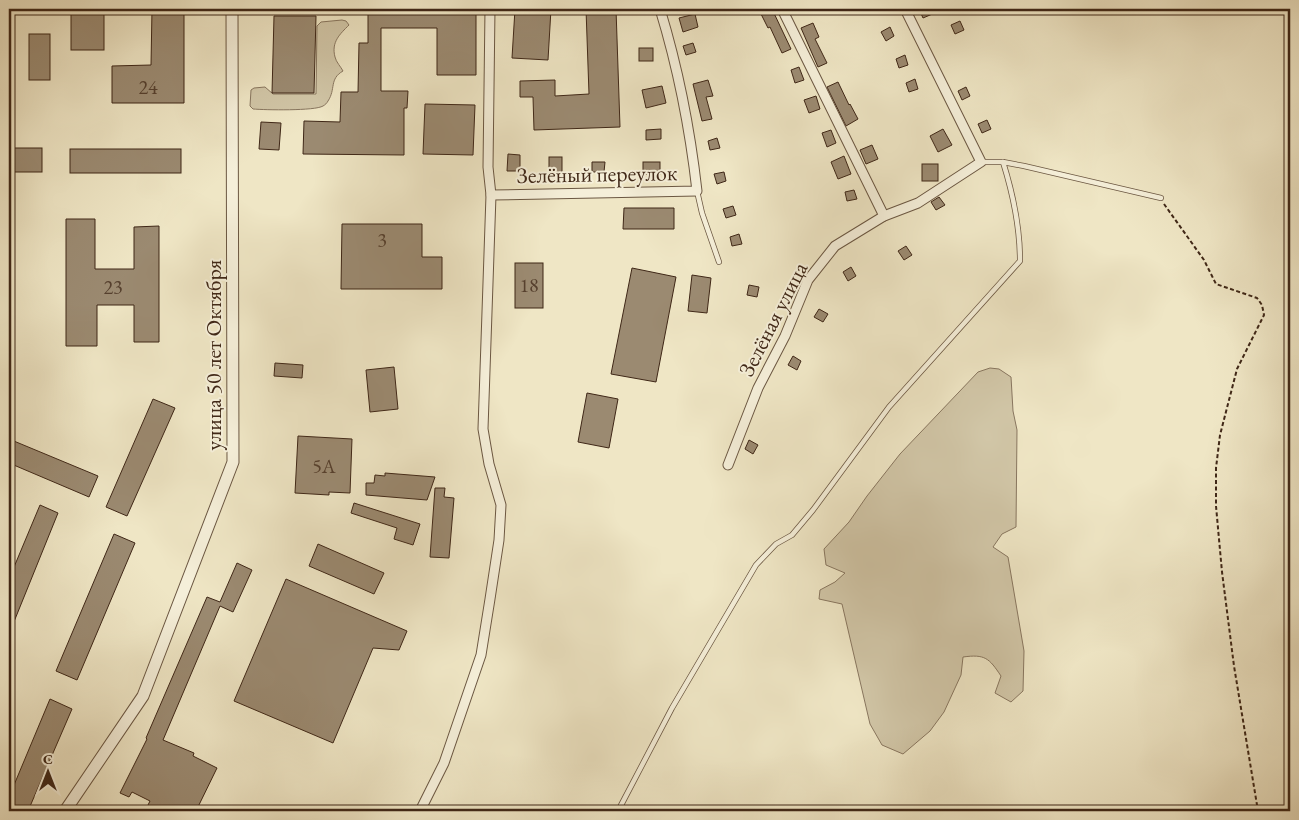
<svg xmlns="http://www.w3.org/2000/svg" width="1299" height="820" font-family="'EB Garamond',serif">
	<style>
		.green { fill: #d1c6a7; stroke: #88765f }
		.building { fill: #9b8a71; stroke: #3f2717 }
		.lines { fill: none; stroke-linecap: round; stroke-linejoin: round }
		.service-casing { stroke: #6b5742; stroke-width: 6 }
		.minor-casing { stroke: #6b5742; stroke-width: 11 }
		.tertiary-casing { stroke: #6b5742; stroke-width: 13 }
		.path { stroke: #3f2717; stroke-width: 2; stroke-dasharray: 4 2.5; stroke-linecap: butt }
		.service { stroke: #f5efd9; stroke-width: 4.5 }
		.minor { stroke: #f5efd9; stroke-width: 9 }
		.tertiary { stroke: #f5efd9; stroke-width: 11 }
		.labels { text-anchor: middle; dominant-baseline: central; stroke-width: 4; stroke-linejoin: round; paint-order: stroke }
		.number-label { font-size: 20px; fill: #56402e }
		.street-label { font-size: 22px; fill: #3f2717; stroke: #f5efd9 }
	</style>
	<rect width="100%" height="100%" fill="#efe6c5"/>
	<filter id="stains"><feTurbulence type="fractalNoise" baseFrequency=".004" numOctaves="4"/><feColorMatrix values="0 0 0 0 .2 0 0 0 0 .09 0 0 0 0 .02 0 0 0 .5 -.17"/></filter>
	<radialGradient id="worn" r=".72"><stop offset=".6" stop-color="#630" stop-opacity="0"/><stop offset="1" stop-color="#630" stop-opacity=".3"/></radialGradient>
	<g class="green">
		<path d="M342 20 346 21 349 25C340 34 331 42 335 57 336 62 341 67 343 71 329 79 336 89 328 101 327 103 325 105 323 106 315 111 265 110 253 109L250 106 251 90 254 88 265 87 273 94H316L317 26 321 22Z"/>
		<path d="M990 368 999 369 1011 377 1013 411 1017 430 1016 527 1002 534 993 547 1008 557 1024 651 1023 691 1011 702 995 693 1001 676C989 658 985 654 963 657L961 675 944 712 930 731 903 754 882 745 870 724 842 604 819 599 820 590 835 582 845 573 826 565 824 549 849 522 867 496 900 454 978 372Z"/>
	</g>
	<g class="building">
		<rect x="71" y="9" width="33" height="41"/>
		<polygon points="152,9 184,9 184,103 112,103 112,66 151,65"/>
		<polygon points="368,9 476,9 476,75 437,75 437,28 381,28 381,91 408,91 407,108 404,108 404,155 303,154 304,121 340,122 341,92 358,92 359,43 368,43"/>
		<polygon points="515,9 551,9 548,60 512,58"/>
		<polygon points="586,9 616,9 620,127 534,130 533,97 520,97 520,81 555,80 555,96 589,94"/>
		<polygon points="772,9 791,49 782,53 770,27 768,28 761,14"/>
		<polygon points="919,9 944,9 923,18"/>
		<polygon points="695,14 698,27 683,32 679,18"/>
		<polygon points="274,16 316,16 314,93 272,93"/>
		<polygon points="960,21 964,30 955,34 951,25"/>
		<polygon points="813,23 819,37 815,39 827,63 818,67 801,28"/>
		<polygon points="890,27 894,36 886,41 881,32"/>
		<rect x="29" y="34" width="21" height="46"/>
		<polygon points="693,43 696,52 686,55 683,46"/>
		<rect x="639" y="48" width="14" height="13"/>
		<polygon points="905,55 908,65 899,68 896,59"/>
		<polygon points="799,67 804,80 795,83 791,70"/>
		<polygon points="915,79 918,89 909,92 906,83"/>
		<polygon points="708,80 713,96 706,97 712,119 702,121 693,84"/>
		<polygon points="838,82 849,105 850,104 858,119 846,126 827,87"/>
		<polygon points="662,86 666,103 646,108 642,90"/>
		<polygon points="966,87 970,96 962,100 958,91"/>
		<polygon points="816,96 820,109 809,113 804,100"/>
		<polygon points="425,104 475,105 473,155 423,154"/>
		<polygon points="987,120 991,129 982,133 978,124"/>
		<polygon points="261,122 281,123 279,150 259,149"/>
		<polygon points="661,129 661,139 646,140 646,130"/>
		<polygon points="943,129 952,145 938,152 930,136"/>
		<polygon points="831,130 836,143 827,147 822,133"/>
		<polygon points="717,138 720,148 710,150 708,141"/>
		<polygon points="872,145 878,159 866,164 860,150"/>
		<rect x="9" y="148" width="33" height="24"/>
		<rect x="70" y="149" width="111" height="24"/>
		<polygon points="508,154 520,155 520,171 507,171"/>
		<polygon points="844,156 851,174 838,179 831,162"/>
		<rect x="549" y="157" width="13" height="17"/>
		<polygon points="592,162 605,162 604,172 592,172"/>
		<rect x="643" y="162" width="17" height="12"/>
		<rect x="922" y="164" width="16" height="17"/>
		<polygon points="724,172 726,181 717,184 714,174"/>
		<polygon points="854,190 857,199 847,201 845,192"/>
		<polygon points="939,197 945,205 936,210 931,202"/>
		<polygon points="733,206 736,215 726,218 723,209"/>
		<polygon points="624,208 674,208 674,229 623,229"/>
		<polygon points="66,219 95,219 95,269 134,269 134,227 159,226 159,342 134,342 134,305 97,305 97,346 66,346"/>
		<polygon points="342,224 422,224 422,257 442,257 442,289 341,289"/>
		<polygon points="739,234 742,244 732,246 730,237"/>
		<polygon points="906,246 912,255 904,260 898,251"/>
		<rect x="515" y="263" width="28" height="45"/>
		<polygon points="851,267 856,276 848,281 843,272"/>
		<polygon points="632,268 676,277 656,382 611,374"/>
		<polygon points="692,275 711,278 707,313 688,311"/>
		<polygon points="749,285 759,287 757,297 747,295"/>
		<polygon points="819,309 828,314 823,322 814,317"/>
		<polygon points="793,356 801,361 797,370 788,365"/>
		<polygon points="275,363 303,365 302,378 274,376"/>
		<polygon points="394,367 398,409 370,412 366,370"/>
		<polygon points="587,393 618,399 609,448 578,442"/>
		<polygon points="153,399 175,408 127,516 106,507"/>
		<polygon points="298,436 352,439 350,493 329,492 329,495 295,493"/>
		<polygon points="9,439 98,476 89,497 9,463"/>
		<polygon points="749,440 758,445 753,454 745,449"/>
		<polygon points="385,473 435,477 427,500 366,495 366,483 374,483 375,475 385,476"/>
		<polygon points="435,488 445,488 444,497 454,498 449,558 430,557"/>
		<polygon points="354,503 420,524 413,545 394,539 397,528 351,513"/>
		<polygon points="40,505 58,513 9,634 9,579"/>
		<polygon points="114,534 135,543 77,680 56,671"/>
		<polygon points="318,544 384,573 374,594 309,566"/>
		<polygon points="237,563 252,570 233,612 220,606 163,740 194,753 193,756 217,768 196,811 151,811 146,809 150,801 132,792 129,797 120,793 147,739 146,738 207,597 220,602"/>
		<polygon points="286,579 407,631 399,650 373,648 333,743 234,701"/>
		<polygon points="50,699 72,709 28,811 9,811 9,797"/>
	</g>
	<g class="lines">
		<defs>
			<g id="service">
				<polyline points="981,162 1003,162 1024,166 1161,198"/>
				<polyline points="697,191 702,213 719,262"/>
				<path d="M618 811 672 708 756 565 776 544 792 535 813 510 889 407 1020 261C1020 228 1013 194 1003 162"/>
			</g>
			<g id="minor">
				<polyline points="782,9 884,216"/>
				<path d="M491 195 697 191C690 129 678 68 660 9"/>
				<polyline points="728,465 758,388 785,336 808,280 835,246 884,216 918,203 981,162 905,9"/>
				<polyline points="420,811 444,763 481,655 490,599 499,540 501,505 489,464 483,429 491,195 488,167 490,9"/>
			</g>
			<polyline id="tertiary" points="65,811 143,696 233,462 232,9"/>
		</defs>
		<use href="#service" class="service-casing"/>
		<use href="#minor" class="minor-casing"/>
		<use href="#tertiary" class="tertiary-casing"/>
		<polyline class="path" points="1164,204 1204,260 1216,284 1257,298 1262,305 1264,315 1237,369 1220,435 1216,468 1216,506 1222,572 1234,666 1258,811"/>
		<use href="#service" class="service"/>
		<use href="#minor" class="minor"/>
		<use href="#tertiary" class="tertiary"/>
	</g>
	<g class="labels">
		<g class="number-label">
			<text x="148" y="87">24</text>
			<text x="382" y="240">3</text>
			<text x="529" y="285">18</text>
			<text x="113" y="287">23</text>
			<text x="324" y="466">5А</text>
		</g>
		<g class="street-label">
			<text transform="translate(597 174) rotate(-1)">Зелёный переулок</text>
			<text transform="translate(773 319) rotate(-63)">Зелёная улица</text>
			<text transform="translate(213 355) rotate(-90)">улица 50 лет Октября</text>
		</g>
	</g>
	<rect width="1299" height="820" fill="none" stroke="#efe6c5" stroke-width="30"/>
	<rect x="10" y="10" width="1279" height="800" fill="none" stroke="#3f2717" stroke-width="2.5"/>
	<rect x="15" y="15" width="1269" height="790" fill="none" stroke="#3f2717"/>
	<g transform="translate(48 772)" stroke="#f5efd9" stroke-width="4" paint-order="stroke">
	<path d="M0-4L9 19L0 12L-9 19Z" fill="#3f2717"/>
	<text y="-8" font-size="14" font-weight="bold" text-anchor="middle" fill="#3f2717">С</text>
	</g>
	<rect width="100%" height="100%" filter="url(#stains)"/>
	<rect width="100%" height="100%" fill="url(#worn)"/>
</svg>
